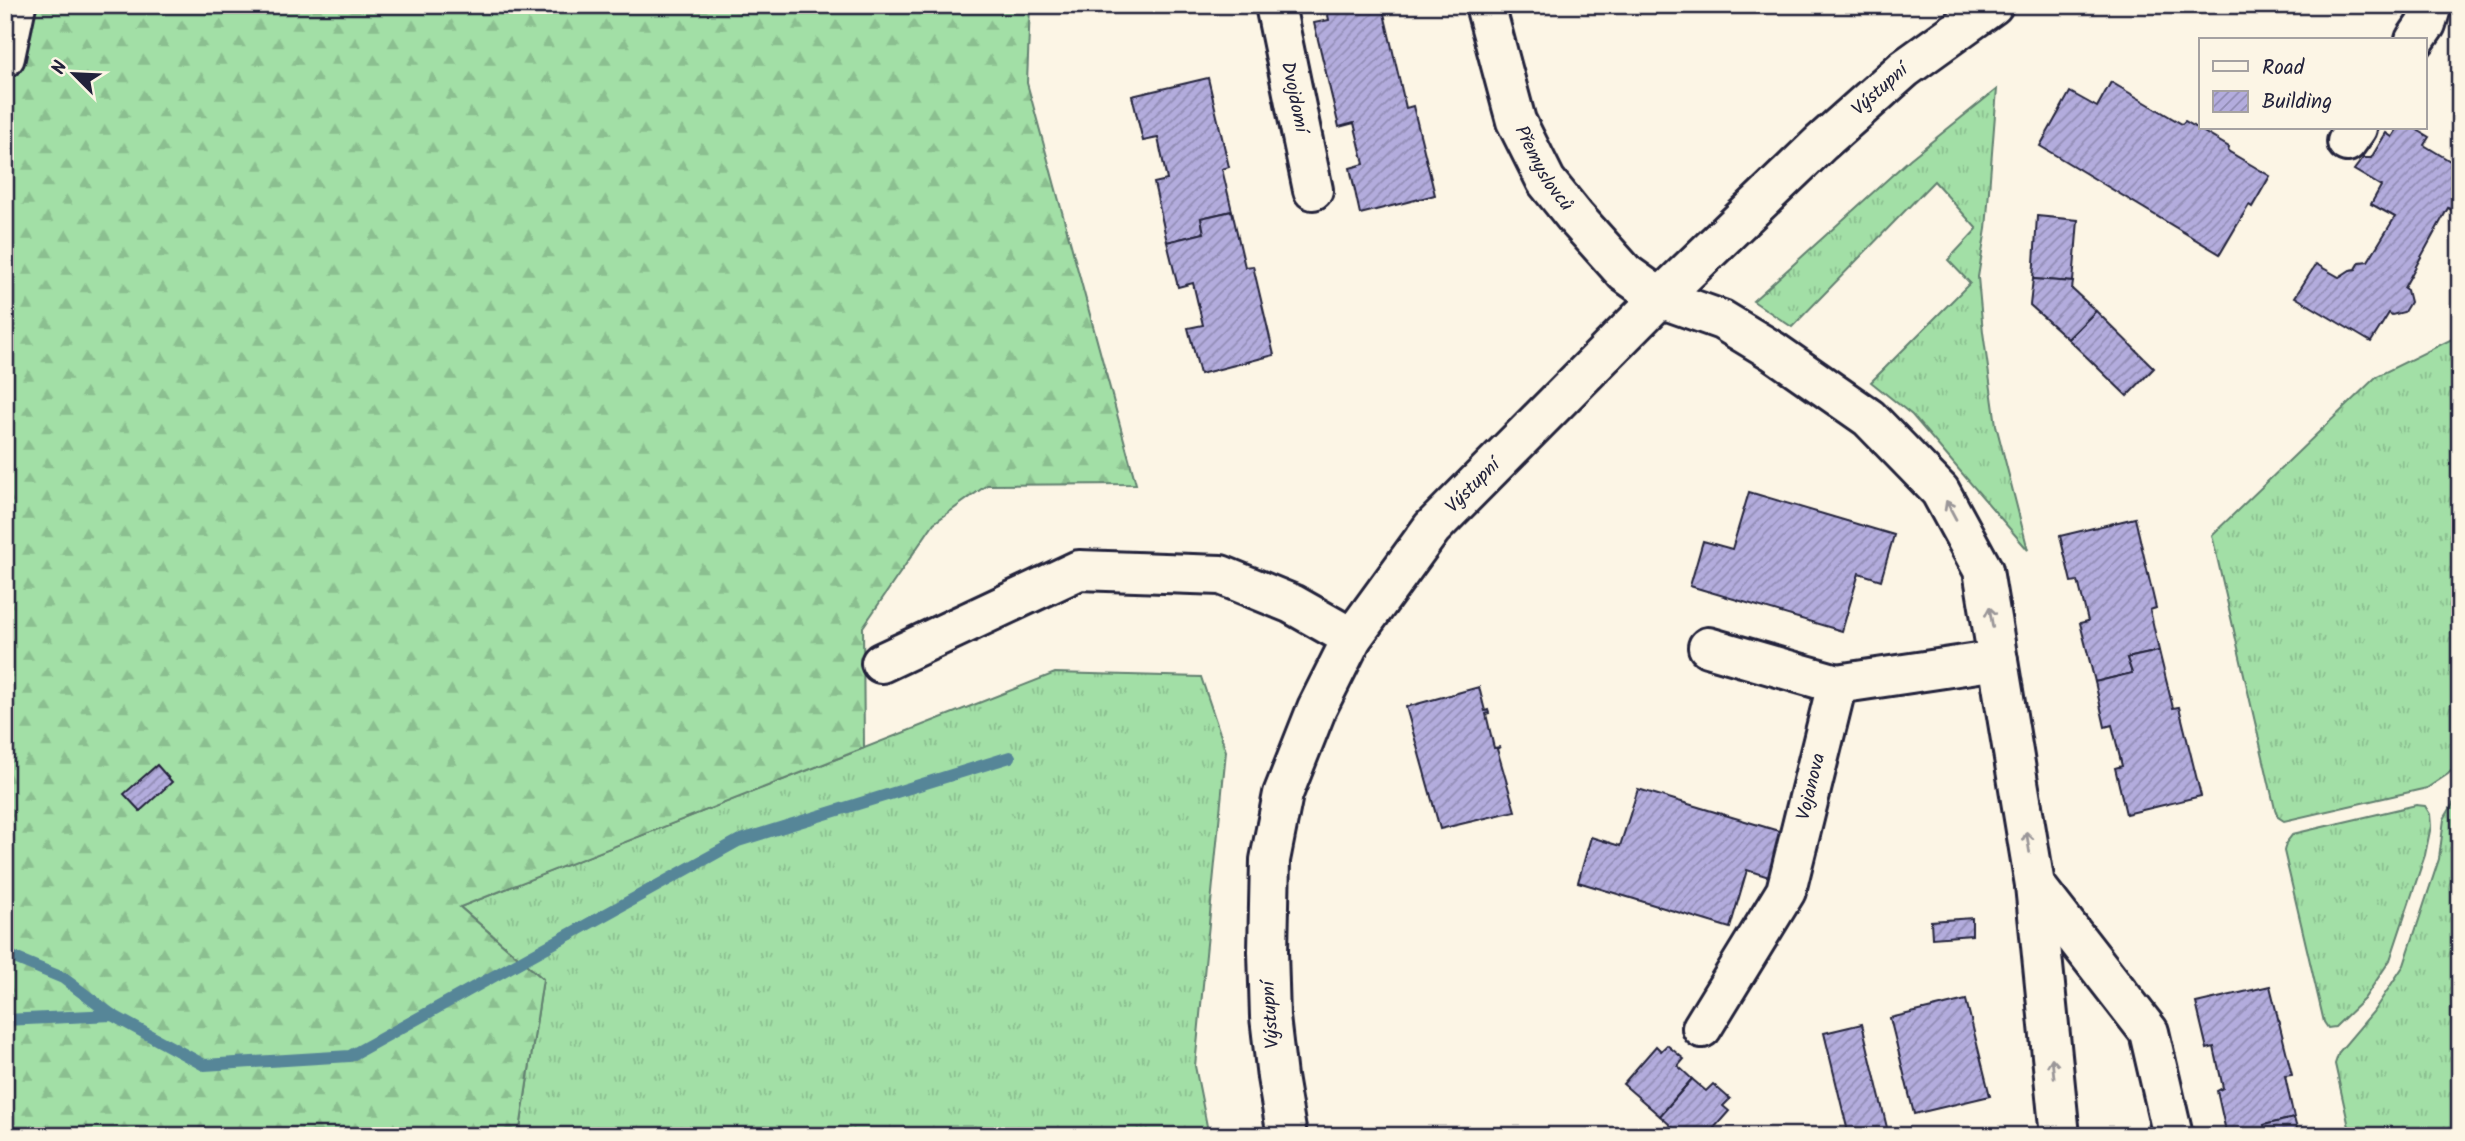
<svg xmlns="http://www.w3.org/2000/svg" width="2465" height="1141" font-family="Kalam,sans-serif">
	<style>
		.grass { fill: url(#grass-tufts); stroke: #628070; stroke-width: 2 }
		.forest { fill: url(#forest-firs); stroke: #628070; stroke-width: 2 }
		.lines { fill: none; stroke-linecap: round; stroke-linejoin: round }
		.stream { stroke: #578698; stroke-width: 12 }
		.building { fill: url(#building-hatch); stroke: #22223b; stroke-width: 2 }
		.minor-casing { stroke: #22223b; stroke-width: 44 }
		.minor { stroke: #fcf5e5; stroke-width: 38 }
		.oneway { stroke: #9a9698 }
		.labels { text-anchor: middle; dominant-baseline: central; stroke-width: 6; stroke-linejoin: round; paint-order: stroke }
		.street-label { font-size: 19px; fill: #22223b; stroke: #fcf5e5 }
	</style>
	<defs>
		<pattern id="grass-tufts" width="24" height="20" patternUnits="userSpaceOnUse" patternTransform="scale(1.75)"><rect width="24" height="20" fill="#a2dfa6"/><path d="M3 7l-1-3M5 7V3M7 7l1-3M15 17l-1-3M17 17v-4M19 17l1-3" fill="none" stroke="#8bbf90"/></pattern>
		<pattern id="forest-firs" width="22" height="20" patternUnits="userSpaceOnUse" patternTransform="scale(1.75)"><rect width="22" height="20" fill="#a2dfa6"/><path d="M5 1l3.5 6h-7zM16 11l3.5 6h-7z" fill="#8bbf90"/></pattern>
		<pattern id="building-hatch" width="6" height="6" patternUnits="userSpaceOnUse" patternTransform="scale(1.75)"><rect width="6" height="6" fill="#b3acdd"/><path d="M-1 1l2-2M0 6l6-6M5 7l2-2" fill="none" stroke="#918cb4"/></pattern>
	</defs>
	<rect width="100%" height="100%" fill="#fcf5e5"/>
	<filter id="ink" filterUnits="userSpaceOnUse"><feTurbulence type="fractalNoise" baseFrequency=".0143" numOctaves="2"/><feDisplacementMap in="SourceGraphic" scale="14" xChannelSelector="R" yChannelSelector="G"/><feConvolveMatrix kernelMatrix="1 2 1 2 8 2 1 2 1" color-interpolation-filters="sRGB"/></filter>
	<g filter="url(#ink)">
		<g class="grass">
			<polygon points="1997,89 1986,229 1978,277 1983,332 1996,425 2028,550 1912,415 1871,382 1970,283 1948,260 1977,229 1934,181 1792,327 1753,301 1910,159"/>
			<polygon points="2460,335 2460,762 2448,774 2427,788 2284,821 2278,817 2275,809 2212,535 2377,376"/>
			<polygon points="1055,673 1201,677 1226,751 1195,1066 1209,1136 519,1136 543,979 460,907"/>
			<polygon points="2460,792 2460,1136 2351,1136 2335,1064 2339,1052 2373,1012 2404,965 2439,859 2444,819"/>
			<polygon points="2416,805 2425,806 2430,814 2431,826 2425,855 2390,960 2364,999 2335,1027 2328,1028 2324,1022 2284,851 2286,843 2293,834"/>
		</g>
		<polygon class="forest" points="5,5 1030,5 1027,83 1136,484 987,485 934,523 863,627 864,748 460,907 543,979 519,1136 5,1136"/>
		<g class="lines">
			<g class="stream">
				<polyline points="5,954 63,978 112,1015"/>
				<polyline points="5,1020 112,1015 204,1065 350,1056 738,841 1010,757"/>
			</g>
		</g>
		<g class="building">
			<polygon points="1326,5 1390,5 1390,8 1383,9 1406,108 1413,106 1435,195 1360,214 1350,168 1364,164 1354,123 1339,127 1314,23 1329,20"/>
			<polygon points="1208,78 1229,167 1222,169 1232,211 1201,218 1204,233 1167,242 1154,183 1167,180 1158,138 1143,141 1132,96"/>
			<polygon points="2111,82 2182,124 2185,121 2229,147 2228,151 2270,176 2252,207 2249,205 2220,254 2040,146 2070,92 2097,107"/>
			<polygon points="2398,128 2414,128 2429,137 2424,145 2460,167 2460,215 2448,208 2404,288 2407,290 2410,302 2404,312 2392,315 2389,313 2371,342 2295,297 2316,264 2339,277 2350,270 2356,269 2360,262 2368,261 2395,217 2371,204 2381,186 2354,170 2363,158 2371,158 2386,133 2392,137"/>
			<polygon points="1232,211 1245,267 1253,266 1274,355 1200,374 1188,328 1203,325 1193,283 1178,287 1167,242 1204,233 1201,218"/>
			<polygon points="2037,216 2078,220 2073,282 2033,279"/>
			<polygon points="2033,279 2073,282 2072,289 2096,311 2068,339 2030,305"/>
			<polygon points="2096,311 2154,368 2127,396 2068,339"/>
			<polygon points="1749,492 1894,535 1881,580 1859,573 1842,631 1690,586 1703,541 1732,549"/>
			<polygon points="2135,518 2156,608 2150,610 2159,651 2127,658 2132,673 2095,682 2080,623 2088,621 2078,581 2071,582 2060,536"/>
			<polygon points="2159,651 2173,708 2179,707 2201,796 2126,814 2115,768 2122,766 2112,725 2105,727 2095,682 2132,673 2127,658"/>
			<polygon points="1479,687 1485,711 1488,710 1489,713 1486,714 1494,748 1500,747 1497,749 1515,811 1440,829 1406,707"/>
			<polygon points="157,765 172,782 140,811 124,794"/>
			<polygon points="1638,789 1782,832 1769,877 1747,870 1730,928 1578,882 1591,837 1620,846"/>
			<polygon points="1972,918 1972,935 1932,938 1931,921"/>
			<polygon points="2270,986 2292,1075 2285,1076 2294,1118 2264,1125 2266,1136 2227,1136 2217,1091 2223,1088 2214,1047 2207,1049 2196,1003"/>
			<polygon points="1966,1000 1990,1096 1914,1114 1890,1018"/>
			<polygon points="1862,1024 1889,1136 1849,1136 1824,1033"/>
			<polygon points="1667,1045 1684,1059 1678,1066 1692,1079 1660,1116 1623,1084 1656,1046 1661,1051"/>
			<polygon points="1692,1079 1706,1091 1713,1084 1730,1099 1723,1106 1729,1111 1707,1136 1682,1136 1660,1116"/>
			<polygon points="2294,1118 2299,1136 2266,1136 2264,1125"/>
		</g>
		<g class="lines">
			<defs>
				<g id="minor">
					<path id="s1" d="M1275 5 1313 190"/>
					<path id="s2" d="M1485 5 1516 121 1546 181 1575 217 1625 273 1660 298 1722 320 1773 351 1869 418 1940 491 1983 570 2035 885 2060 1136"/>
					<polyline points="2415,40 2426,24 2432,5"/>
					<polyline points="5,57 16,5"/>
					<polyline points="2347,142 2357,128"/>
					<polyline points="1708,647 1837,684"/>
					<polyline points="881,663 1079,570 1221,575 1292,604 1352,638"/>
					<polyline points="2035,885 2149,1032 2173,1136"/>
					<path id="s3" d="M1702 1028 1786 891 1837 684 1998 660"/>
					<path id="s4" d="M1287 1136 1277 1077 1270 1017 1268 951 1270 860 1283 794 1317 708 1352 638 1432 528 1660 298 1821 143 1904 69 1993 5"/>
				</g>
			</defs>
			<use href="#minor" class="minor-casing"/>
			<use href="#minor" class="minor"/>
		</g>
		<defs><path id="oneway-shaft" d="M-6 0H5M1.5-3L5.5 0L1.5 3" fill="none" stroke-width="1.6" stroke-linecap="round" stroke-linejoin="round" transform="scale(1.75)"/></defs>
		<g class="oneway">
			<use href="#oneway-shaft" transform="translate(1951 510) rotate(-118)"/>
			<use href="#oneway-shaft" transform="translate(1991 617) rotate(-100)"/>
			<use href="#oneway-shaft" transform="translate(2028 842) rotate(-99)"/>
			<use href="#oneway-shaft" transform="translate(2053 1068) rotate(-96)"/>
		</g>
	</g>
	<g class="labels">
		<g class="street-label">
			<text stroke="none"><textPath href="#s4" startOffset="1278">Výstupní</textPath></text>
			<text stroke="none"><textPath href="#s1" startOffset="94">Dvojdomí</textPath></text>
			<text stroke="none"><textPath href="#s2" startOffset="175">Přemyslovců</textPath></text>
			<text stroke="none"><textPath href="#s4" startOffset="710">Výstupní</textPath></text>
			<text stroke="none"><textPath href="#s3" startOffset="268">Vojanova</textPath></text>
			<text transform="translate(1271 1015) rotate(-94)">Výstupní</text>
		</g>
	</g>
	<rect width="2465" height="1141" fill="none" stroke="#fcf5e5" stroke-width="28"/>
	<rect x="14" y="14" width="2437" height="1113" fill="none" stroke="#22223b" stroke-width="2.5" filter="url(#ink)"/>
	<rect x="2199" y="38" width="228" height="91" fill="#fcf5e5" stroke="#a5a1a1" stroke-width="2"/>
	<rect x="2213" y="61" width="35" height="10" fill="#fcf5e5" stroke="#a5a1a1" stroke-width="2"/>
	<text x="2262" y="74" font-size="21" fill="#22223b">Road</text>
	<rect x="2213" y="91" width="35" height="21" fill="url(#building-hatch)" stroke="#a5a1a1" stroke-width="2"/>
	<text x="2262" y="108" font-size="21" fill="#22223b">Building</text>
	<g transform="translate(74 74) rotate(294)" stroke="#fcf5e5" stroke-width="5" paint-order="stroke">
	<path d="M0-5L12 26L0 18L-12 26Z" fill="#22223b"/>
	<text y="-10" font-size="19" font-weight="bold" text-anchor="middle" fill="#22223b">N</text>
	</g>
</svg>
